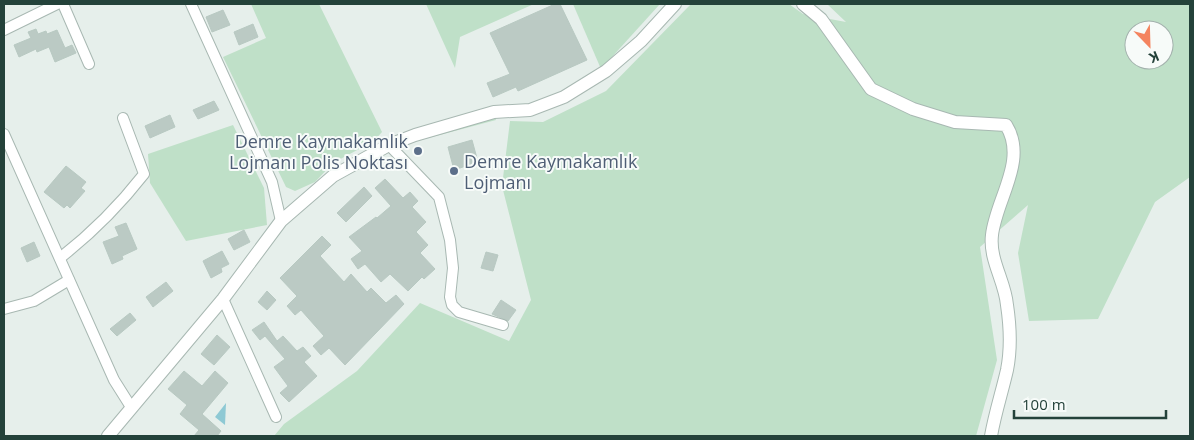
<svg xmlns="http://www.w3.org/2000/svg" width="1194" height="440" font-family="'Open Sans',sans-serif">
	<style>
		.green { fill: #bfe0c8; fill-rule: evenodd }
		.water { fill: #8ec9d4 }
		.building { fill: #bbcac4; stroke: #b8c9c2 }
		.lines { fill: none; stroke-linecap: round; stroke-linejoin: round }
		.minor-casing { stroke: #a8b8b2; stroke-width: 12 }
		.tertiary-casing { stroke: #a8b8b2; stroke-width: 14 }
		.minor { stroke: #fff; stroke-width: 10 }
		.tertiary { stroke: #fff; stroke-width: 12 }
		.service-dot { fill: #5c6f8a; stroke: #f7fbf9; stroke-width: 2 }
		.labels { text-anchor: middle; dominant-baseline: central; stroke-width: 4; stroke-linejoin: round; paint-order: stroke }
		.service-label { font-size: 18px; fill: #4e5e75; stroke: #f7fbf9; text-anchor: end }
	</style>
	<rect width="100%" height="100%" fill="#e6efeb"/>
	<g class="green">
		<polygon points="251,4 319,4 382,132 374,141 333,163 315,182 295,191 286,187 223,57 266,38"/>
		<polygon points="426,4 534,4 460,37 455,68"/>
		<polygon points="573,4 660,4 601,69"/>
		<path d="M691 4H789L803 14 846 22 827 4H1190V177L1155 202 1098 319 1029 321 1018 253 1028 205 980 247 997 360 976 436H274L284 424 357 371 420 303 509 341 531 300 502 186 510 121 543 122 606 91ZM1134 30H1164V60H1134Z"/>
		<polygon points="494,112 496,120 417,141 415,135"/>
		<polygon points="233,125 264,188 267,225 186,241 150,183 148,154"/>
	</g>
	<polygon class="water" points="226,403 225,425 215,417"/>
	<g class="building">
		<polygon points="555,4 560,4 587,60 518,91 516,87 493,97 487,83 510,74 490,33"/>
		<polygon points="223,10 230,25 212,32 206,17"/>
		<polygon points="253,24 258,37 239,45 234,32"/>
		<polygon points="36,29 38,34 46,31 47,34 57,30 65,48 72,45 76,53 55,62 49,47 37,52 36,49 19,57 14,45 31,38 28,32"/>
		<polygon points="214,101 219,110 198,119 193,110"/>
		<polygon points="170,115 175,127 150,138 145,126"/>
		<polygon points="472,140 478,162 454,170 448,147"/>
		<polygon points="66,166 86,182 81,188 85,191 70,208 67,205 64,208 44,192"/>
		<polygon points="385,179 403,198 410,192 418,201 412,207 426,222 416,232 428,245 420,253 435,269 424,279 422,277 408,291 390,274 381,282 365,264 358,269 351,259 362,251 349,237 376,217 377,218 391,206 375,188"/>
		<polygon points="364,187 372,196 346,222 337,213"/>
		<polygon points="126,223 137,249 122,256 123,259 112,264 103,242 119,236 115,227"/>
		<polygon points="244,230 250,242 234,250 228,239"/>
		<polygon points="322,236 331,245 320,256 344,282 351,274 367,292 371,288 386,303 396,295 404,304 345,365 329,348 321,355 313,346 324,336 301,310 295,315 287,306 297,296 280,278"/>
		<polygon points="34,242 40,256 27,262 21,248"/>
		<polygon points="222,251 229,264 221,268 222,272 211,278 203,261"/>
		<polygon points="486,252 498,255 493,271 481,268"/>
		<polygon points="166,282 173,291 153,307 146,297"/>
		<polygon points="267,291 276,300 267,310 258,302"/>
		<polygon points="501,300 516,310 508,321 492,314"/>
		<polygon points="130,313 136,320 117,336 110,329"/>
		<polygon points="264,322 277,341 283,336 297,351 303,347 311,356 304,362 317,376 289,402 280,393 288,386 274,367 285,359 265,336 260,340 252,330"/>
		<polygon points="217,335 230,347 214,365 201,354"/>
		<polygon points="184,371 202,386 215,371 228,383 202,414 221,431 217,436 194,436 199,430 180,414 187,405 168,389"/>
	</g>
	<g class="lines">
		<defs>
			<g id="minor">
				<polyline points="63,4 89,64"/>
				<polyline points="191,4 272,182 281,221"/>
				<polyline points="4,30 57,4"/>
				<polyline points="4,134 114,380 131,407"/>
				<polyline points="389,145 439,197 450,240 453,268 450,297 452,305 459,312 503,325"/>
				<path d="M60 258C92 233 119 206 144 174L123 118"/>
				<polyline points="223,299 276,417"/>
				<polyline points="4,309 34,301 69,280"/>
			</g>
			<g id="tertiary">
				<path d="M803 4 821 19 871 89 913 109 955 122 1006 125C1028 160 996 199 992 235 989 260 1005 281 1007 305 1010 325 1011 350 1007 370 1002 392 995 413 991 436"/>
				<polyline points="108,436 223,299 281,221 333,176 389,145 415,135 494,112 530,110 564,97 606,71 641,41 675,4"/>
			</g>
		</defs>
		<use href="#minor" class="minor-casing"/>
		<use href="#tertiary" class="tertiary-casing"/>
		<use href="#minor" class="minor"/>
		<use href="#tertiary" class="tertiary"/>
	</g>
	<g class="service-dot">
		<circle cx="418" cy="151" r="5"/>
		<circle cx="454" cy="171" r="5"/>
	</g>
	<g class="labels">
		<g class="service-label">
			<text x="408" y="141">Demre Kaymakamlık<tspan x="408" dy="21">Lojmanı Polis Noktası</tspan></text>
			<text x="464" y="161" text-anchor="start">Demre Kaymakamlık<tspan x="464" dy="21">Lojmanı</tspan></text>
		</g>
	</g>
	<rect width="1194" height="440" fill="none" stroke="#24423a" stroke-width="10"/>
	<g transform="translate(1149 45) rotate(157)"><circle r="24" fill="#f7fbf9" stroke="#a3b1ad"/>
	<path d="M0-4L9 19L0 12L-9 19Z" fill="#f4845f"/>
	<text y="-8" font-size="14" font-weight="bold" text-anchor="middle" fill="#24423a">K</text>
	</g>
	<path d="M1014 410v8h152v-8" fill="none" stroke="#24423a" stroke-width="2.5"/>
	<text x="1022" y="410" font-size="15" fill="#24423a" stroke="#f7fbf9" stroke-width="4" paint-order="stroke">100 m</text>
</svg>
